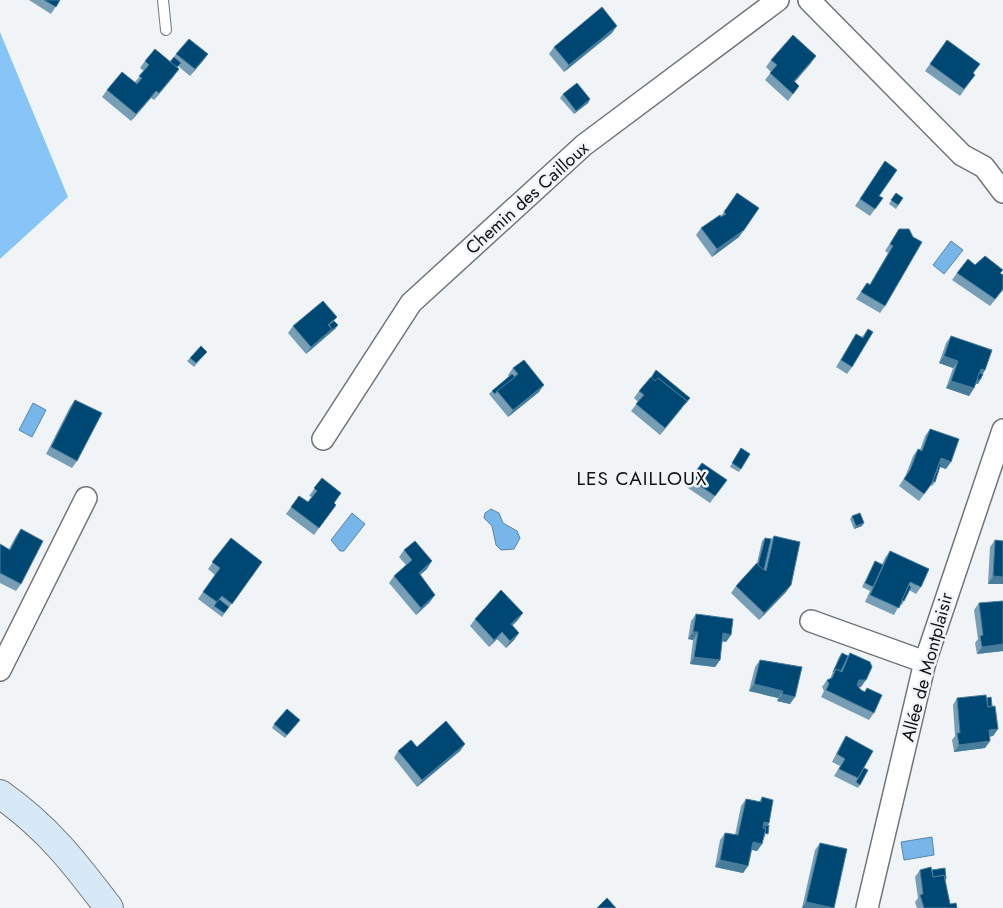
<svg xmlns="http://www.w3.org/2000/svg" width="1003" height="908" font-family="Jost,sans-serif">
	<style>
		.forest { fill: #87c5f9 }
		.water { fill: #78b6e9; stroke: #5985a9 }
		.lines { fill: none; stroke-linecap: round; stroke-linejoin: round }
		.lane-casing { stroke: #717577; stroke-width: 12 }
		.street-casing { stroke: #717577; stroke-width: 24 }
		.secondary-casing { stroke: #717577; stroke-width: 30 }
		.lane { stroke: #fff; stroke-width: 10 }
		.street { stroke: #fff; stroke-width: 21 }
		.secondary { stroke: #d7e8f7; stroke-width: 28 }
		.wall { fill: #789eb6 }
		.shaded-wall { fill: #487c9b }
		.building { fill: #004874; stroke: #487c9b }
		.labels { text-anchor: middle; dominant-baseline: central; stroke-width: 5; stroke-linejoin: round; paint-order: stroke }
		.street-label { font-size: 18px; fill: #111213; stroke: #f0f4f7 }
		.neighbourhood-label { font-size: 19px; letter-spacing: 1px; fill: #111213; stroke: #f0f4f7 }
	</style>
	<rect width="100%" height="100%" fill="#f0f4f7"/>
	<polygon class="forest" points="0,32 68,197 0,259"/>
	<g class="water">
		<polygon points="951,241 963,250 944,274 933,265"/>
		<polygon points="33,403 46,410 32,437 19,430"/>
		<polygon points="491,509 499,513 503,523 517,531 520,538 514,549 501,550 496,545 492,526 484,518 485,513"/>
		<polygon points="352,513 365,524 344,551 340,551 331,540"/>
		<polygon points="932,837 934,855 904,860 901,842"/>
	</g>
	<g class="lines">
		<defs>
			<polyline id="lane" points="163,0 166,30"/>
			<g id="street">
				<polyline points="809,0 962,155 984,167 1003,192"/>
				<polyline points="323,439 411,303 584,145 778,0"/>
				<polyline points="811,621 925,662"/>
				<polyline points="0,670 86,498"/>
				<polyline points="867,908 925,662 1003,430"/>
			</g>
			<path id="secondary" d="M0 794C48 828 74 862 109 908"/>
		</defs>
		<use href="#lane" class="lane-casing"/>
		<use href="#street" class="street-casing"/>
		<use href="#secondary" class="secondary-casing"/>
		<use href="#lane" class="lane"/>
		<use href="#street" class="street"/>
		<use href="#secondary" class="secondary"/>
	</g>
	<g class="wall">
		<polygon points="29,0 60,0 51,14"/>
		<polygon points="612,33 564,72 549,54 554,47"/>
		<polygon points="947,40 973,73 975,75 960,96 925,71"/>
		<polygon points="176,54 208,54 190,76 178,66 174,76 154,100 151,98 131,121 102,97 107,90 135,82 144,71 140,68 145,61 170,62"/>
		<polygon points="771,60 811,63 795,82 799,86 788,101 765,80 771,72 766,67"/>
		<polygon points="563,94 590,99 588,103 574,114 560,98"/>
		<polygon points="885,161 879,196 883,198 870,216 855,206"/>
		<polygon points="737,193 739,237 712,257 696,235 701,228 721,216"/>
		<polygon points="896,193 903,198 896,209 889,204"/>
		<polygon points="899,229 885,306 880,313 856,299 867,283 870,284 888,253 885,251"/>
		<polygon points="975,265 1000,273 1003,275 1003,290 990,306 952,280 957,273"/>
		<polygon points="337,317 334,321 336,328 306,354 288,333 293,326"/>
		<polygon points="868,329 852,367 847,374 836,367 856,334 862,337"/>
		<polygon points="951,336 985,370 978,384 976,383 974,388 969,396 946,388 953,368 939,363 946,343"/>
		<polygon points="207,352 194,367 187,361 190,358"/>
		<polygon points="513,368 539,392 508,417 489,394 492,391 509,377 508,375"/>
		<polygon points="639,391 682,408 660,435 631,411 638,402 634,398"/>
		<polygon points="75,400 77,461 72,468 46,454 70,407"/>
		<polygon points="930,429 946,469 940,467 935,482 932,486 931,485 919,501 899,486 905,477 913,456 918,449 920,450 925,436"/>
		<polygon points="741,448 750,454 739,472 730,467"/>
		<polygon points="702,463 727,480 710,503 685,486"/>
		<polygon points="322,478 334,503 331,512 314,535 286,514 299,496 308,502 312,497 309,496"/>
		<polygon points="852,516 862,526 854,529 850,519"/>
		<polygon points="21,529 21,584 16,591 0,583 0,544 9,549 16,536"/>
		<polygon points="774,536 791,585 786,592 759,620 731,593 736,586 757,563 762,541 765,538 771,539"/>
		<polygon points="231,538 262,562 222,617 198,599 215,575 208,569"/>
		<polygon points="995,540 1003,541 1003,584 988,584 990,547"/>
		<polygon points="404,550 427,569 420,575 430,602 416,615 389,583 394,576 406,565 399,557"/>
		<polygon points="890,551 921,587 916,594 909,590 902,605 900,604 894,615 865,602 870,591 862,587 875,561 882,564 885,558"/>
		<polygon points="1003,601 1003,651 977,654 975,643 978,639 974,610 979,603"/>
		<polygon points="696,614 731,635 726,642 722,641 720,660 715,667 690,664 693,640 688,639 691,621"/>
		<polygon points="475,619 518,620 512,626 519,633 514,640 506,648 497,639 489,647 470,626"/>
		<polygon points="842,653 848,656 850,653 861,687 859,687 861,690 865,692 867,688 874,713 869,720 821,697 824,691 822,687 827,680 830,679 839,657"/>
		<polygon points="760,660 802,667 790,704 777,701 778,698 749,691 755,667"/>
		<polygon points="957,698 987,698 992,706 998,729 993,736 989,737 990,741 985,748 954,752 952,740 955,736 953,705"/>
		<polygon points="274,724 297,724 285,738 272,728"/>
		<polygon points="846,736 864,768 860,785 858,788 834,776 840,766 832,762 841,744"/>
		<polygon points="465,744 460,751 417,787 394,758 398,751 417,747"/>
		<polygon points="762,797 769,823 766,826 765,837 764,837 762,844 757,851 752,850 748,866 743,873 715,867 720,840 725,833 735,835 741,806 746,799 759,802"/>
		<polygon points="820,843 834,908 802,908 815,850"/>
		<polygon points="920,870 932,870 946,879 945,880 950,904 957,908 917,908 915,902 918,898 915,877"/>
	</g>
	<g class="shaded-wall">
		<polygon points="617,26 612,33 564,72 569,65"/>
		<polygon points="208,54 203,61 190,76 195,69"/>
		<polygon points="816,56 811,63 789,88 794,81"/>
		<polygon points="179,69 174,76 154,100 159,93"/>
		<polygon points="156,91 151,98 131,121 136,114"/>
		<polygon points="590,99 588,103 574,114 576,111"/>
		<polygon points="744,230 739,237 712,257 717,249"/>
		<polygon points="338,325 336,328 306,354 311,347 332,329"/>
		<polygon points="944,356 958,361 953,368 939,363"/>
		<polygon points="981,369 985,370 980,377 977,376"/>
		<polygon points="976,379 980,380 978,384 973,383"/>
		<polygon points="951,381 974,388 969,396 946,388"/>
		<polygon points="544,385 539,392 508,417 513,410"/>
		<polygon points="690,398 682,408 660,435 665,428"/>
		<polygon points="941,458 951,462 946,469 937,466"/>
		<polygon points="864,523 862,526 854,529 856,526"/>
		<polygon points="432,561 427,569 414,580 419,573"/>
		<polygon points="993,576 1003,577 1003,584 988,584"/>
		<polygon points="791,585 786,592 759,620 764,613"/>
		<polygon points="435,595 430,602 416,615 421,608"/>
		<polygon points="523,613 518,620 506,631 511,624"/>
		<polygon points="502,632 497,639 489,647 494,640"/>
		<polygon points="693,632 698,632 693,640 688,639"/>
		<polygon points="519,633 514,640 506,648 510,641"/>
		<polygon points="723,633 731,635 726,642 718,640"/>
		<polygon points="1003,644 1003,651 977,654 982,647"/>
		<polygon points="694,657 720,660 715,667 690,664"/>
		<polygon points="859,680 866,680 861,687 854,688"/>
		<polygon points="754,684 783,691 778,698 749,691"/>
		<polygon points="782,694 795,697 790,704 777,701"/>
		<polygon points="998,729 993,736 984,737 989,730"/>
		<polygon points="990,741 985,748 954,752 959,745"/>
		<polygon points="465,744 460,751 417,787 422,780"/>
		<polygon points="764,822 769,823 764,830"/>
		<polygon points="753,842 762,844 757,851 748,849"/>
		<polygon points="720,860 748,866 743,873 715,867"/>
		<polygon points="806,902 833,908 802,908"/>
	</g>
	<g class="building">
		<polygon points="44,0 60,0 56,7"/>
		<polygon points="602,7 617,26 569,65 554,47"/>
		<polygon points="793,35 816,56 794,81 799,86 793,94 770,73 777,65 771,60"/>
		<polygon points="189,39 208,54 195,69 176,54"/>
		<polygon points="947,40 980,64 973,73 975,75 964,89 930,64"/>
		<polygon points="155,49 179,69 159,93 156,91 136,114 107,90 122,72 137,84 142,78 139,76 149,65 145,61"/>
		<polygon points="174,57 181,63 177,67 170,62"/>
		<polygon points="577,83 590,99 576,111 563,94"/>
		<polygon points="885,161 897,170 879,196 883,198 875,209 860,199"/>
		<polygon points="737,193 759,208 744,230 717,249 701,228 720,215 721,217 726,214 724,212"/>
		<polygon points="896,193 903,198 898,205 891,200"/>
		<polygon points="899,229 909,229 913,237 922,242 885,306 861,292 867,283 870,285 893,246 890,244"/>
		<polygon points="985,256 1003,270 1000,273 1003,275 1003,289 995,299 957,273 968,259 975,265"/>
		<polygon points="323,301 337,317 328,325 332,329 311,347 293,326"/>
		<polygon points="334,321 338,325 330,332 332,329 329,325"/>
		<polygon points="868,329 873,332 852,367 841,360 856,334 863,338"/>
		<polygon points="951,336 992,350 985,370 981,369 974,388 951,381 958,361 944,356"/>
		<polygon points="201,346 207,352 196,363 190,358"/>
		<polygon points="524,360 544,385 513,410 497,391 518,374 513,368"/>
		<polygon points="656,370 690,398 684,405 687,401 658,378 655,381 651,378"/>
		<polygon points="979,373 983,374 980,380 977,379"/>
		<polygon points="512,374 515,377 497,391 495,394 492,391"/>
		<polygon points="651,377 655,381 658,378 687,401 665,428 636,404 644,395 639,391"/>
		<polygon points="75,400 102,413 77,461 51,447"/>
		<polygon points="930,429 959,439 951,462 941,458 932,483 924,494 904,479 910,470 918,449 922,451"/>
		<polygon points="741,448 750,454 741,469 732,463"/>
		<polygon points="940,462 941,463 935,482 933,481"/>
		<polygon points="702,463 727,480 715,496 690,479"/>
		<polygon points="322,478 341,493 334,503 336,505 319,528 291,507 299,496 308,502 317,491 314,488"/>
		<polygon points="860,513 864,523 856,526 852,516"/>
		<polygon points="21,529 43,541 21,584 0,573 0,544 10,550"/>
		<polygon points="774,536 800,542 791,585 764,613 736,586 757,563 766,571"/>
		<polygon points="231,538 262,562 232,604 222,596 217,602 203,592 220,568 212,562"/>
		<polygon points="765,538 771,539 764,570 758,565"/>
		<polygon points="995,540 1003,541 1003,577 993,576"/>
		<polygon points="415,541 432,561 419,573 435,595 421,608 394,576 412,560 404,550"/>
		<polygon points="890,551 929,569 921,587 910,582 899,608 870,595"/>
		<polygon points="875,561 883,565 873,587 865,583"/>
		<polygon points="909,585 911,587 904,601 902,600"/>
		<polygon points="501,590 523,613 511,624 519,633 510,641 502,632 494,640 475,619"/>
		<polygon points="219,599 229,607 224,613 214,606"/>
		<polygon points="1003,601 1003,644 982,647 980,636 983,635 979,603"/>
		<polygon points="696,614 733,619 731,635 723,633 720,660 694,657 698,632 693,632"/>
		<polygon points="842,653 848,656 841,671 836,669 833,672"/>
		<polygon points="850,653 870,662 872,667 866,680 859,680 857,685 861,690 865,692 867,688 882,695 874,713 826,690 829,684 827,680 832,678 836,669 842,672"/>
		<polygon points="760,660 802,667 795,697 782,694 783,691 754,684"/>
		<polygon points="986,695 988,707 995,706 998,729 989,730 990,741 959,745 957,733 960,733 957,698"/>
		<polygon points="991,697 992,706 988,707 987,698"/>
		<polygon points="287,709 300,720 287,735 274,724"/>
		<polygon points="446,721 465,744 422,780 398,751 411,740 417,747"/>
		<polygon points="846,736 873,751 858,778 839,769 845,759 837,754"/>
		<polygon points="864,768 868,770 860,785 856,782"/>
		<polygon points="762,797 773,800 769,823 764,822 763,828 766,828 762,844 753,842 748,866 720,860 725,833 738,835 746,799 761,802"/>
		<polygon points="769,825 768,834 765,833 766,828 763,828 764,826 766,826"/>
		<polygon points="820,843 847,849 834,908 806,902"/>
		<polygon points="931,867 933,877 944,875 950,904 956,903 957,908 924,908 920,895 923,894 920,870"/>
		<polygon points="945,868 946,879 945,879 944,875 933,877 932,870"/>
		<polygon points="607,898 616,908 597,908"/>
	</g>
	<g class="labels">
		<g class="street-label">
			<text transform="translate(527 198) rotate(-42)">Chemin des Cailloux</text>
			<text transform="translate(927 667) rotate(-75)">Allée de Montplaisir</text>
		</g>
		<g class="neighbourhood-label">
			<text x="642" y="478">LES CAILLOUX</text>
		</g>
	</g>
</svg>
